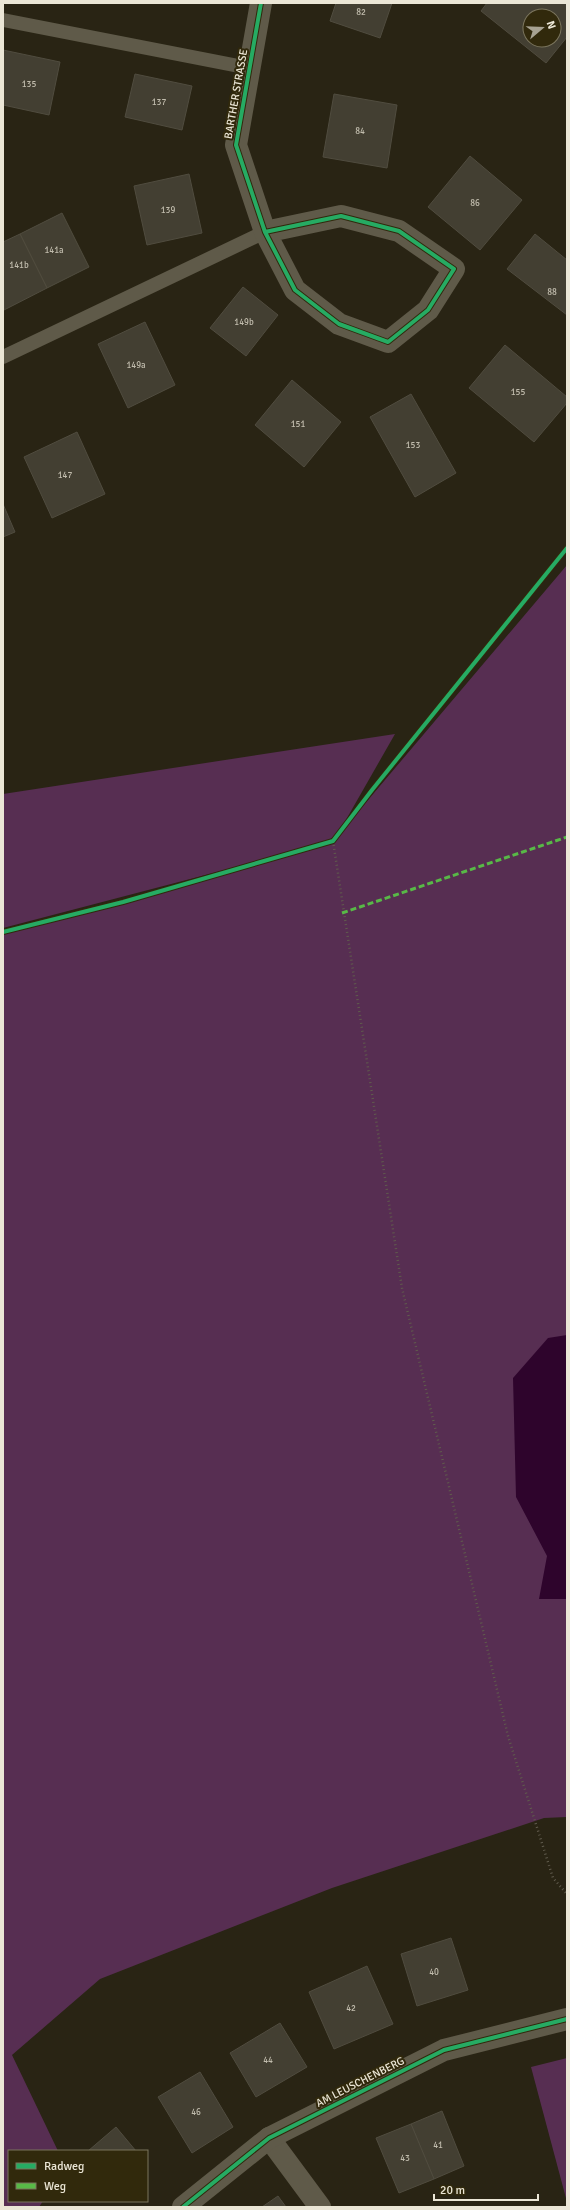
<svg xmlns="http://www.w3.org/2000/svg" width="570" height="2210" font-family="Signika,sans-serif">
	<style>
		.green { fill: #572e52 }
		.water { fill: #2e042c }
		.building { fill: #433f32; stroke: #504c3f; fill-rule: evenodd }
		.lines { fill: none; stroke-linecap: round; stroke-linejoin: round }
		.path { stroke: #605b4d; stroke-width: 2.5; stroke-dasharray: 1 3; stroke-linecap: butt }
		.service { stroke: #5f5a49; stroke-width: 14 }
		.minor { stroke: #5f5a49; stroke-width: 22 }
		.quiet { stroke: #58b947; stroke-width: 3; stroke-dasharray: 6 3; stroke-linecap: butt }
		.cycleway-casing { stroke: #31290c; stroke-width: 6 }
		.cycleway { stroke: #26ab63; stroke-width: 4 }
		.labels { text-anchor: middle; dominant-baseline: central; stroke-width: 4; stroke-linejoin: round; paint-order: stroke }
		.number-label { font-size: 9px; fill: #c1bcad }
		.street-label { font-size: 11px; fill: #ebe6d6; stroke: #31290c }
	</style>
	<rect width="100%" height="100%" fill="#292414"/>
	<g class="green">
		<polygon points="567,565 567,1817 544,1818 332,1888 100,1979 12,2055 58,2151 9,2151 9,2201 43,2201 39,2207 3,2207 3,932 123,902 308,848 3,928 3,794 395,734 335,839"/>
		<polygon points="567,2058 567,2202 531,2067"/>
	</g>
	<polygon class="water" points="567,1335 567,1599 539,1599 547,1556 516,1497 513,1378 548,1338"/>
	<g class="building">
		<polygon points="336,3 392,3 380,38 330,21"/>
		<path d="M487 3H567V37L546 63 481 11ZM530 16H554V40H530Z"/>
		<polygon points="3,50 60,62 49,115 3,105"/>
		<polygon points="135,74 192,86 182,130 125,117"/>
		<polygon points="334,94 397,105 387,168 323,157"/>
		<polygon points="470,156 522,200 480,250 428,207"/>
		<polygon points="189,174 202,233 147,245 134,186"/>
		<polygon points="62,213 89,267 47,288 20,234"/>
		<polygon points="20,234 47,288 4,310 3,242"/>
		<polygon points="535,234 567,260 567,315 507,269"/>
		<polygon points="243,287 278,315 246,356 210,328"/>
		<polygon points="145,322 175,385 128,408 98,344"/>
		<polygon points="505,345 567,397 567,403 534,442 469,388"/>
		<polygon points="292,380 341,422 304,467 255,425"/>
		<polygon points="411,394 456,473 415,497 370,417"/>
		<polygon points="77,432 105,494 52,518 24,457"/>
		<polygon points="3,504 15,532 3,537"/>
		<polygon points="451,1938 468,1990 417,2006 401,1954"/>
		<polygon points="367,1966 393,2024 334,2049 309,1992"/>
		<polygon points="280,2023 307,2067 256,2097 230,2053"/>
		<polygon points="200,2072 233,2127 192,2153 158,2097"/>
		<polygon points="442,2111 464,2166 434,2179 411,2124"/>
		<polygon points="411,2124 434,2179 399,2193 376,2138"/>
		<polygon points="116,2127 136,2151 88,2151"/>
		<polygon points="278,2196 286,2207 262,2207"/>
	</g>
	<g class="lines">
		<polyline class="path" points="333,841 402,1288 508,1736 553,1878 567,1894"/>
		<g class="service">
			<polyline points="3,20 249,68"/>
			<polyline points="3,357 265,232"/>
		</g>
		<g class="minor">
			<polyline points="261,3 236,145 265,232 295,290 339,324 388,342 428,310 454,269 399,231 341,216 265,232"/>
			<polyline points="269,2138 320,2207"/>
			<polyline points="183,2207 269,2138 444,2050 567,2019"/>
		</g>
		<polyline class="quiet" points="342,913 567,837"/>
		<defs>
			<g id="cycleway">
				<polyline points="261,3 236,145 265,232 295,290 339,324 388,342 428,310 454,269 399,231 341,216 265,232"/>
				<polyline points="3,932 123,902 333,841 372,790 567,548"/>
				<polyline points="183,2207 269,2138 444,2050 567,2019"/>
			</g>
		</defs>
		<use href="#cycleway" class="cycleway-casing"/>
		<use href="#cycleway" class="cycleway"/>
	</g>
	<g class="labels">
		<g class="number-label">
			<text x="361" y="12">82</text>
			<text x="29" y="84">135</text>
			<text x="159" y="102">137</text>
			<text x="360" y="131">84</text>
			<text x="475" y="203">86</text>
			<text x="168" y="210">139</text>
			<text x="54" y="250">141a</text>
			<text x="19" y="265">141b</text>
			<text x="552" y="292">88</text>
			<text x="244" y="322">149b</text>
			<text x="136" y="365">149a</text>
			<text x="518" y="392">155</text>
			<text x="298" y="424">151</text>
			<text x="413" y="445">153</text>
			<text x="65" y="475">147</text>
			<text x="434" y="1972">40</text>
			<text x="351" y="2008">42</text>
			<text x="268" y="2060">44</text>
			<text x="196" y="2112">46</text>
			<text x="438" y="2145">41</text>
			<text x="405" y="2158">43</text>
		</g>
		<g class="street-label">
			<text transform="translate(236 94) rotate(-80)">BARTHER STRASSE</text>
			<text transform="translate(360 2082) rotate(-27)">AM LEUSCHENBERG</text>
		</g>
	</g>
	<rect width="570" height="2210" fill="none" stroke="#ebe6d6" stroke-width="8"/>
	<rect x="8" y="2150" width="140" height="52" fill="#31290c" stroke="#7b755d"/>
	<rect x="16" y="2163" width="20" height="6" fill="#26ab63" stroke="#7b755d"/>
	<text x="44" y="2170" font-size="12" fill="#ebe6d6">Radweg</text>
	<rect x="16" y="2183" width="20" height="6" fill="#58b947" stroke="#7b755d"/>
	<text x="44" y="2190" font-size="12" fill="#ebe6d6">Weg</text>
	<g transform="translate(542 28) rotate(71)"><circle r="19" fill="#31290c" stroke="#7b755d"/>
	<path d="M0-3L7 15L0 10L-7 15Z" fill="#a7a292"/>
	<text y="-6" font-size="11" font-weight="bold" text-anchor="middle" fill="#ebe6d6">N</text>
	</g>
	<path d="M434 2194v6h104v-6" fill="none" stroke="#ebe6d6" stroke-width="2"/>
	<text x="440" y="2194" font-size="12" fill="#ebe6d6" stroke="#31290c" stroke-width="3" paint-order="stroke">20 m</text>
</svg>
